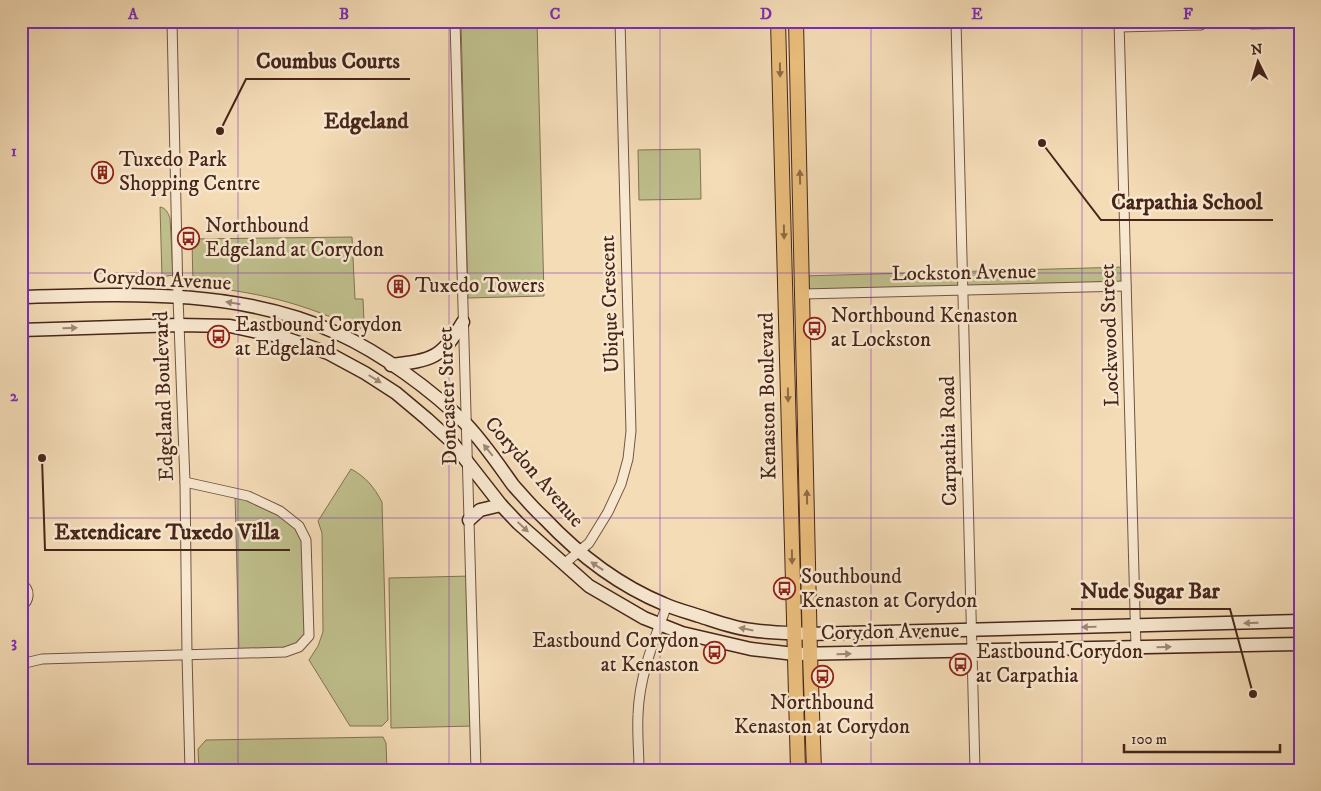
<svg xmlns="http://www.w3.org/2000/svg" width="1321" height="791" font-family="'IM FELL DW Pica',serif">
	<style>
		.green { fill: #bfbf8c; stroke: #837253 }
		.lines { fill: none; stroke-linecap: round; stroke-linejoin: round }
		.street-casing { stroke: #725441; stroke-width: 11 }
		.secondary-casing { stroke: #47261a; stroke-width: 15 }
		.primary-casing { stroke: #47261a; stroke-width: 16 }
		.street { stroke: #f8e8d0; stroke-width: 9 }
		.secondary { stroke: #f8e8d0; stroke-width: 12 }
		.primary { stroke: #eabe7c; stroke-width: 14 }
		.oneway { fill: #906a46 }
		.oneway2 { fill: #a08775 }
		.grid { fill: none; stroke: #7b2cbf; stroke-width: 1; stroke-opacity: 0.55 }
		.labels { text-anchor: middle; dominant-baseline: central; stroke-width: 5; stroke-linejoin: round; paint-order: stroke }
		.poi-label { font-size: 21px; fill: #47261a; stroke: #f8e8d0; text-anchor: start }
		.street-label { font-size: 21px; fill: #47261a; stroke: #f8e8d0 }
		.neighbourhood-label { font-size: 22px; font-weight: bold; fill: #47261a; stroke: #f8e8d0 }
		.leader { fill: none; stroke: #47261a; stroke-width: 2 }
		.callout-dot { fill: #47261a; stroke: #f8e8d0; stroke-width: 2 }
		.callout-label { font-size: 22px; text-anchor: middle; font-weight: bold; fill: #47261a; stroke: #f8e8d0; stroke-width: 5; stroke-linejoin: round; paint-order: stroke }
		.neatline { fill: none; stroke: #7b2cbf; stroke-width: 2 }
		.grid-label { font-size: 16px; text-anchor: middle; font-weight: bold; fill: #7b2cbf }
	</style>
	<rect width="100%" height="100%" fill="#f4dcb7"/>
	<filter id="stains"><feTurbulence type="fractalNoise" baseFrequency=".004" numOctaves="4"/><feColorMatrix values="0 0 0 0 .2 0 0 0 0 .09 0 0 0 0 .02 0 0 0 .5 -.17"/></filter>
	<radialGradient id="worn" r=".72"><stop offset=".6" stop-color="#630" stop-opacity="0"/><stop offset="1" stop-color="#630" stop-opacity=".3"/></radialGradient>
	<g class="green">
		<polygon points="461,21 537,21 544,296 468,298"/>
		<polygon points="700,149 701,199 639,200 638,150"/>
		<path d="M160 207C166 208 168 213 170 218L173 275 162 277Z"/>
		<path d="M352 237 355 299H363L364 321 360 330C304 303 255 291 193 286L192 239Z"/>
		<polygon points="1125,267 1126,286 803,294 802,276"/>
		<path d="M351 469C366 477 374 487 382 502L388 720 382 726H350L309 660 318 646 323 632 322 533 318 521Z"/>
		<polygon points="235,493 280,511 306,540 309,636 299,647 239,653"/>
		<polygon points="471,576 474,726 391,728 389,578"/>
		<polygon points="383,737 386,743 387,770 199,770 198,749 206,740"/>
	</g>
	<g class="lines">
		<defs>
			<g id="street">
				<polyline points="172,21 178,297 185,482 187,655 190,770"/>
				<polyline points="455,21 476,770"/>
				<polyline points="956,21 975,770"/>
				<polyline points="1119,21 1136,648"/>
				<polyline points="1252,24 1300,23"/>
				<polyline points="1119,27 1201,25"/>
				<polyline points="803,294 1126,286"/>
				<polyline points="564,564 589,543 608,512 621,484 628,459 631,431 620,21"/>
				<path d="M21 583C31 590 30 600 21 607"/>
				<polyline points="21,664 42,659 285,652 299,647 309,636 306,540 299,526 280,511 248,496 185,482"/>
				<path d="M639 770C639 752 637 733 638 715 639 677 654 640 667 605"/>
			</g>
			<g id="secondary">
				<path d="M21 297C126 294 239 288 337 333 381 353 432 390 466 424 484 443 498 464 513 485 523 496 533 508 544 518 578 554 618 585 664 604 675 609 687 612 699 616 715 621 733 628 751 630 770 633 790 633 809 634L1300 621"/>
				<polyline points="21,330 179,325 230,326 282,337 328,353 365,373 396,393 427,419 451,441 501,505 518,523 589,586 644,618 682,633 751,649 795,654 1300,644"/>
				<path d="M391 365C432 360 441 359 463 322"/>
				<polyline points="469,520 480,510 501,505"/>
			</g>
			<g id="primary">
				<polyline points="778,21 798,770"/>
				<polyline points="796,21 810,654 814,770"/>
			</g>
		</defs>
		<use href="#street" class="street-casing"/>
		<use href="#secondary" class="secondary-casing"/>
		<use href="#primary" class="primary-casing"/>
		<use href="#street" class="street"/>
		<use href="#secondary" class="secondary"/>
		<use href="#primary" class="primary"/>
	</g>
	<defs><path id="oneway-solid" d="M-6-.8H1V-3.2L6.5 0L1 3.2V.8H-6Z" transform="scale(1.25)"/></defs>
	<g class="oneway">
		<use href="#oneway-solid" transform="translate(780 70) rotate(89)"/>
		<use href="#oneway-solid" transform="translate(800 177) rotate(-91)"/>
		<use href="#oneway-solid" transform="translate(784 232) rotate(89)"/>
		<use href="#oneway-solid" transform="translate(788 395) rotate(89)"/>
		<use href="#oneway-solid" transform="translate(807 497) rotate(-91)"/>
		<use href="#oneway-solid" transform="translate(792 557) rotate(89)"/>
	</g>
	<g class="oneway2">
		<use href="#oneway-solid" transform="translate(233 303) rotate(-171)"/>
		<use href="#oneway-solid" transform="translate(70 328) rotate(-2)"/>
		<use href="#oneway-solid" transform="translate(375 379) rotate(32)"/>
		<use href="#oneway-solid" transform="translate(488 450) rotate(-129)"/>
		<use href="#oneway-solid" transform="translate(523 527) rotate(43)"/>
		<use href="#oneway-solid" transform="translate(597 566) rotate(-147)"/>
		<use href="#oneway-solid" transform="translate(1251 623) rotate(178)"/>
		<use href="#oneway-solid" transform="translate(1089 627) rotate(179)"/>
		<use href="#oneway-solid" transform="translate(746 629) rotate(-169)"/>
		<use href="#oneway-solid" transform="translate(1164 647) rotate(-2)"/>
		<use href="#oneway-solid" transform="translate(844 654) rotate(-1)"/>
	</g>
	<path class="grid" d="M238 21V770M449 21V770M660 21V770M871 21V770M1082 21V770M21 273H1300M21 518H1300"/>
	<defs>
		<symbol id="building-ring" viewBox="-11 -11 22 22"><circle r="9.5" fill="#f8e8d0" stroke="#8f2418" stroke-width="1.5"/><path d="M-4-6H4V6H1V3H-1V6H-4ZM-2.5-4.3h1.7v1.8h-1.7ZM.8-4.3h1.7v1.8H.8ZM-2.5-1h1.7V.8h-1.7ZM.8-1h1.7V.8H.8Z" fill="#8f2418"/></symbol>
		<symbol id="bus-ring" viewBox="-11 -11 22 22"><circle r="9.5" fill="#f8e8d0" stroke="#8f2418" stroke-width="1.5"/><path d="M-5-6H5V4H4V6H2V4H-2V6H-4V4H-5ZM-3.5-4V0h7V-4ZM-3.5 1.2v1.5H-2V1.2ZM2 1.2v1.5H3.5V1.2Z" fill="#8f2418"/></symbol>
	</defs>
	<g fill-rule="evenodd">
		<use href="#building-ring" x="90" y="160" width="25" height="25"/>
		<use href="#bus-ring" x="176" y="226" width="25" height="25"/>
		<use href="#building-ring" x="386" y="274" width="25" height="25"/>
		<use href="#bus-ring" x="802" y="316" width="25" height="25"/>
		<use href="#bus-ring" x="206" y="324" width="25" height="25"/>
		<use href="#bus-ring" x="772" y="576" width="25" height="25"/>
		<use href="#bus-ring" x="702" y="640" width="25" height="25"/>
		<use href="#bus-ring" x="948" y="652" width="25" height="25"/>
		<use href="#bus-ring" x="810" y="664" width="25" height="25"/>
	</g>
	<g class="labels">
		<g class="poi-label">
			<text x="119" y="160">Tuxedo Park<tspan x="119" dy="24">Shopping Centre</tspan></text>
			<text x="205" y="226">Northbound<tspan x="205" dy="24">Edgeland at Corydon</tspan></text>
			<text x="415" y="286">Tuxedo Towers</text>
			<text x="831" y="316">Northbound Kenaston<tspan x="831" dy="24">at Lockston</tspan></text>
			<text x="235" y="325">Eastbound Corydon<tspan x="235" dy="24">at Edgeland</tspan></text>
			<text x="801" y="577">Southbound<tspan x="801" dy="24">Kenaston at Corydon</tspan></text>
			<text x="699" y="641" text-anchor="end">Eastbound Corydon<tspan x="699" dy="24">at Kenaston</tspan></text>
			<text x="976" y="652">Eastbound Corydon<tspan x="976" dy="24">at Carpathia</tspan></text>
			<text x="822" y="703" text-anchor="middle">Northbound<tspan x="822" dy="24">Kenaston at Corydon</tspan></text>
		</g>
		<g class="street-label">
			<text transform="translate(964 273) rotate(-1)">Lockston Avenue</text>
			<text transform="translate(162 280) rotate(3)">Corydon Avenue</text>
			<text transform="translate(610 304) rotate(-92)">Ubique Crescent</text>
			<text transform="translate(1110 335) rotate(-92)">Lockwood Street</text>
			<text transform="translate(164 396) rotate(-92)">Edgeland Boulevard</text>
			<text transform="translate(448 396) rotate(-92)">Doncaster Street</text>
			<text transform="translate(768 396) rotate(-91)">Kenaston Boulevard</text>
			<text transform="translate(949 441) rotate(-91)">Carpathia Road</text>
			<text transform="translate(534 472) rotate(49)">Corydon Avenue</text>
			<text transform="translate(890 632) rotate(-1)">Corydon Avenue</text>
		</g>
		<g class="neighbourhood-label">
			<text x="366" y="121">Edgeland</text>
		</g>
	</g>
	<path class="leader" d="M220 131L246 79H410M1042 143L1101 220H1273M42 458L45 550H290M1253 694L1230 609H1071"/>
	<g class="callout-dot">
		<circle cx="220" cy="131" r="5"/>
		<circle cx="1042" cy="143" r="5"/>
		<circle cx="42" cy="458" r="5"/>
		<circle cx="1253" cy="694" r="5"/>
	</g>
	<g class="callout-label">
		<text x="328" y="68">Coumbus Courts</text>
		<text x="1187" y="209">Carpathia School</text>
		<text x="167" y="539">Extendicare Tuxedo Villa</text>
		<text x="1150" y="598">Nude Sugar Bar</text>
	</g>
	<rect width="1321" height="791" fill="none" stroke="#f4dcb7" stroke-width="55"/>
	<g transform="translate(1258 62) rotate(355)" stroke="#f8e8d0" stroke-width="4" paint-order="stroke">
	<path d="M0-4L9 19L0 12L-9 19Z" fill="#47261a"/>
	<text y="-8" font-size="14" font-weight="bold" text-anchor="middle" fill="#47261a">N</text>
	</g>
	<path d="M1124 744v8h156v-8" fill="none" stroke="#47261a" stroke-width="2.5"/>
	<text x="1131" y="744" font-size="15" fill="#47261a" stroke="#f8e8d0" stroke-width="4" paint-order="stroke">100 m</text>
	<rect x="28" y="28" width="1266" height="736" class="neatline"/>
	<g class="grid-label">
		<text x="133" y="19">A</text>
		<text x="344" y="19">B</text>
		<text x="555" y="19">C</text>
		<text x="766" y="19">D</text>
		<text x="977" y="19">E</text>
		<text x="1188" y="19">F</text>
		<text x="14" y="156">1</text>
		<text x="14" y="401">2</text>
		<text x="14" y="647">3</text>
	</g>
	<rect width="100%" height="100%" filter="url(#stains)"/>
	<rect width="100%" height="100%" fill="url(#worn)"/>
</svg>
